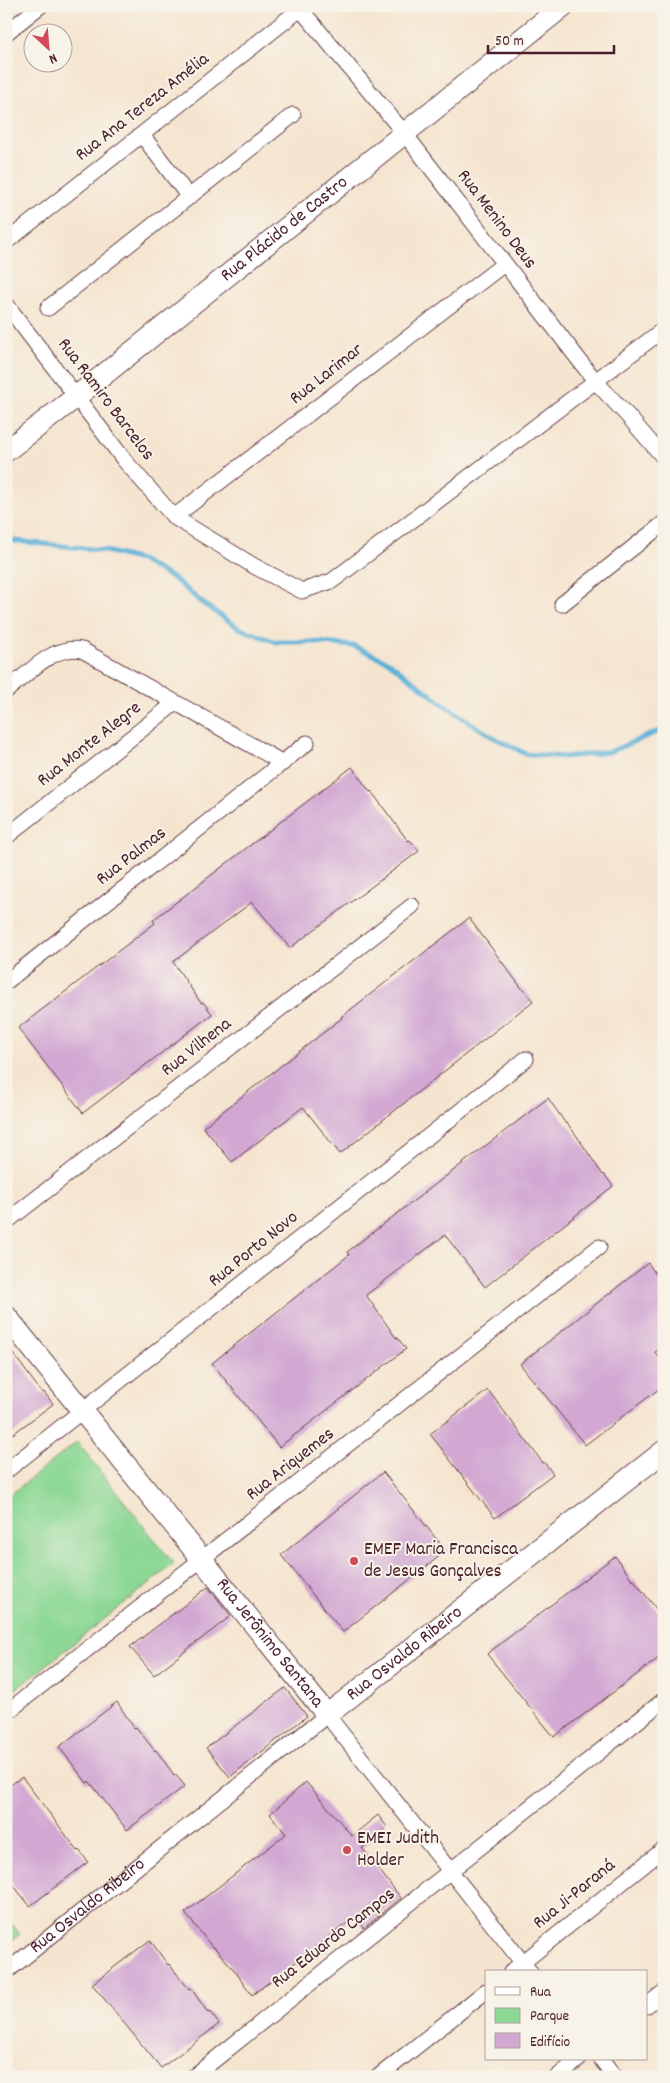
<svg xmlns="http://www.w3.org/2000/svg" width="670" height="2083" font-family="Dekko,sans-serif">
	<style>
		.green { fill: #8dd895; stroke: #6c7c60 }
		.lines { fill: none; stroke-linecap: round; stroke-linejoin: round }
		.stream { stroke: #5cb0d8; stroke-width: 5 }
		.building { fill: #d2a8d3 }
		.street-casing { stroke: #643d44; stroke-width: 17 }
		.secondary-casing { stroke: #643d44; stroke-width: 23 }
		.street { stroke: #fff; stroke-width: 15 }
		.secondary { stroke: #fff; stroke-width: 21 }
		.poi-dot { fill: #d1495b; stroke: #f7f3e8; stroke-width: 2 }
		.labels { text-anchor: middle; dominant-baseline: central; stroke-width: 4; stroke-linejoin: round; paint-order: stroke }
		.street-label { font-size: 19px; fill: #4a1f2b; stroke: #f7f3e8 }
		.poi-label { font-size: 19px; fill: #4a1f2b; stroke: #f7f3e8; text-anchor: start }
	</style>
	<rect width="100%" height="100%" fill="#f7f3e8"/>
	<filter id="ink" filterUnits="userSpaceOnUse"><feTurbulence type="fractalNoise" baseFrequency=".02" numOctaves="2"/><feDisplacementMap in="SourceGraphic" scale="10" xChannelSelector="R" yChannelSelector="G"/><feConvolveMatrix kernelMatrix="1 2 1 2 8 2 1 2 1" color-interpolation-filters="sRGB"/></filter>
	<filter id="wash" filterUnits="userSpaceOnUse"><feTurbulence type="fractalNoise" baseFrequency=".0096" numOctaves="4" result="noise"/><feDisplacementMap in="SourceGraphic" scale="20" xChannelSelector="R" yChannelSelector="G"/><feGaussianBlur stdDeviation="1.12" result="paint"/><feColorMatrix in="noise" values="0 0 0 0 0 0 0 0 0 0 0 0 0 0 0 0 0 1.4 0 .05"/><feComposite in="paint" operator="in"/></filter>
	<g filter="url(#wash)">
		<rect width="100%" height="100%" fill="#f5e5d0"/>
		<g class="green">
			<polygon points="77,1442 174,1564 6,1697 6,1498"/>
			<polygon points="6,1917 20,1934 6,1945"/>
		</g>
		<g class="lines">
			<polyline class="stream" points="6,540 102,550 140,560 174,579 205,605 239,628 276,642 314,642 354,646 389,662 444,705 491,736 526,754 565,757 609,752 664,729"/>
		</g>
		<g id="blocks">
			<g class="building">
				<polygon points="352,767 370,792 371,791 408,841 410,840 419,851 290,948 252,902 173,962 201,1003 203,1002 212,1014 83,1113 18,1028 155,923 153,920"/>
				<polygon points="469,918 523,990 524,989 533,1001 340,1154 303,1107 232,1162 203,1127 342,1018 341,1017"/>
				<polygon points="548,1098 566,1124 567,1123 576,1135 603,1175 604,1174 613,1186 485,1287 445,1235 366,1295 396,1338 397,1337 406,1349 279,1447 212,1363 349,1255 347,1252"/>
				<polygon points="648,1263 664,1286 664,1345 655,1352 664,1363 664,1385 585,1445 520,1364"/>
				<polygon points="6,1344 42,1393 44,1392 53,1404 6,1439"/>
				<polygon points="488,1390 543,1463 544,1462 553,1474 495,1518 430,1434"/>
				<polygon points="383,1472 446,1551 343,1632 281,1555"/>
				<polygon points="615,1556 633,1581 634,1580 664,1619 664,1654 554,1737 487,1654"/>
				<polygon points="208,1587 231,1616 154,1675 130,1647"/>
				<polygon points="285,1688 307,1716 230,1777 206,1748"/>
				<polygon points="117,1702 134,1728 136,1727 155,1751 156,1750 174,1775 175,1774 185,1786 127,1830 89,1781 87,1783 59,1747"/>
				<polygon points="22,1777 78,1851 79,1850 88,1862 30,1906 6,1876 6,1788"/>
				<polygon points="306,1782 352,1836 378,1815 387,1827 362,1848 401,1898 364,1928 355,1917 252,1995 235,1971 214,1947 213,1948 185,1913 286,1834 270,1814"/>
				<polygon points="150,1940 168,1965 169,1964 189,1989 191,1988 208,2013 210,2012 219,2024 161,2068 92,1984"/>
			</g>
		</g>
	</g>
	<g filter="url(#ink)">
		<use href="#blocks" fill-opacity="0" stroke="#643d44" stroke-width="1"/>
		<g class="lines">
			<defs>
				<g id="street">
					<polyline points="298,6 405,134 596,382 627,415 664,458"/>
					<polyline points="6,33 40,6"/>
					<polyline points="142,135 189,197"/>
					<polyline points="6,242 304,6"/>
					<polyline points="6,304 125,461 174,517 254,566 302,591 332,581 664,329"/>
					<polyline points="48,308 293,115"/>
					<polyline points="174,517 504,264"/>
					<polyline points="562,604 664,523"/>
					<path d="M6 691C28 674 53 644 82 650L283 763"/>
					<polyline points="6,837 175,703"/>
					<polyline points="6,982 307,743"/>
					<polyline points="6,1222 412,906"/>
					<polyline points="6,1471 526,1059"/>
					<polyline points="6,1713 599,1247"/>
					<path id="s1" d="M6 1972 327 1715 530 1972"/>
					<polyline points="511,1972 664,1849"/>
					<polyline points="646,2006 664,1992"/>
					<polyline points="601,2059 615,2077"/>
					<polyline points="193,2077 664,1700"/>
					<polyline points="378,2077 486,1991"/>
					<polyline points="557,2077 579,2059"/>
				</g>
				<g id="secondary">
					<path id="s2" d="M6 451 76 397 563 6"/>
					<path id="s3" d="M6 1316 327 1715 664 1451"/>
				</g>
			</defs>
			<use href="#street" class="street-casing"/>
			<use href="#secondary" class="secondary-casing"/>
			<use href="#street" class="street"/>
			<use href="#secondary" class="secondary"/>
		</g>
	</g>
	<g class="poi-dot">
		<circle cx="354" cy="1561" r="5"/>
		<circle cx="347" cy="1850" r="5"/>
	</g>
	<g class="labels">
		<g class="street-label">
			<text transform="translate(143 108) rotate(-38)">Rua Ana Tereza Amélia</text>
			<text transform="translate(496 220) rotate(53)">Rua Menino Deus</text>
			<text stroke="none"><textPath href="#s2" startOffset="356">Rua Plácido de Castro</textPath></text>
			<text transform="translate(327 375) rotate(-38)">Rua Larimar</text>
			<text transform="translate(105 400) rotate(53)">Rua Ramiro Barcelos</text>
			<text transform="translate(90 745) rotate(-38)">Rua Monte Alegre</text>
			<text transform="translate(132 857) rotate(-38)">Rua Palmas</text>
			<text transform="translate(197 1048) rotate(-38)">Rua Vilhena</text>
			<text transform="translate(254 1250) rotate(-39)">Rua Porto Novo</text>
			<text transform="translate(291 1465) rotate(-38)">Rua Ariquemes</text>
			<text stroke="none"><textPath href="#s3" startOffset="420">Rua Jerônimo Santana</textPath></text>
			<text stroke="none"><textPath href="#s3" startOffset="611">Rua Osvaldo Ribeiro</textPath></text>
			<text transform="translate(575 1895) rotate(-39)">Rua Ji-Paraná</text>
			<text stroke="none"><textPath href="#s1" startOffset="105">Rua Osvaldo Ribeiro</textPath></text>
			<text transform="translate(334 1939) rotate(-38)">Rua Eduardo Campos</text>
		</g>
		<g class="poi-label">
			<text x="364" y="1550">EMEF Maria Francisca<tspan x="364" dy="22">de Jesus Gonçalves</tspan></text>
			<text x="357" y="1839">EMEI Judith<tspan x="357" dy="22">Holder</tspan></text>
		</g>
	</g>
	<rect width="670" height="2083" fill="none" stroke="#f7f3e8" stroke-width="25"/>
	<rect x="485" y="1970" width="162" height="90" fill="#f7f3e8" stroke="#b29e9c"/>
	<rect x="495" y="1987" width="25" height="8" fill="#ffffff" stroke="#b29e9c"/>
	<text x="530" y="1996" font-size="15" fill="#4a1f2b">Rua</text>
	<rect x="495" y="2008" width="25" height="15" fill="#8dd895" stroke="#b29e9c"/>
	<text x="530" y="2020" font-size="15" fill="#4a1f2b">Parque</text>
	<rect x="495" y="2033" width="25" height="15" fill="#d2a8d3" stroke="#b29e9c"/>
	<text x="530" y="2046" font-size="15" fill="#4a1f2b">Edifício</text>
	<g transform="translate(48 48) rotate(154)"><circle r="24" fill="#f7f3e8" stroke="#b29e9c"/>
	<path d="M0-4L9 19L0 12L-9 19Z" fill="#d1495b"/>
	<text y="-8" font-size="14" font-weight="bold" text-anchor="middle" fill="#4a1f2b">N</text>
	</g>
	<path d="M488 45v8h126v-8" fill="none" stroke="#4a1f2b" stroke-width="2.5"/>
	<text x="495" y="45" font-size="15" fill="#4a1f2b" stroke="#f7f3e8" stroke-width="4" paint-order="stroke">50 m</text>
</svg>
